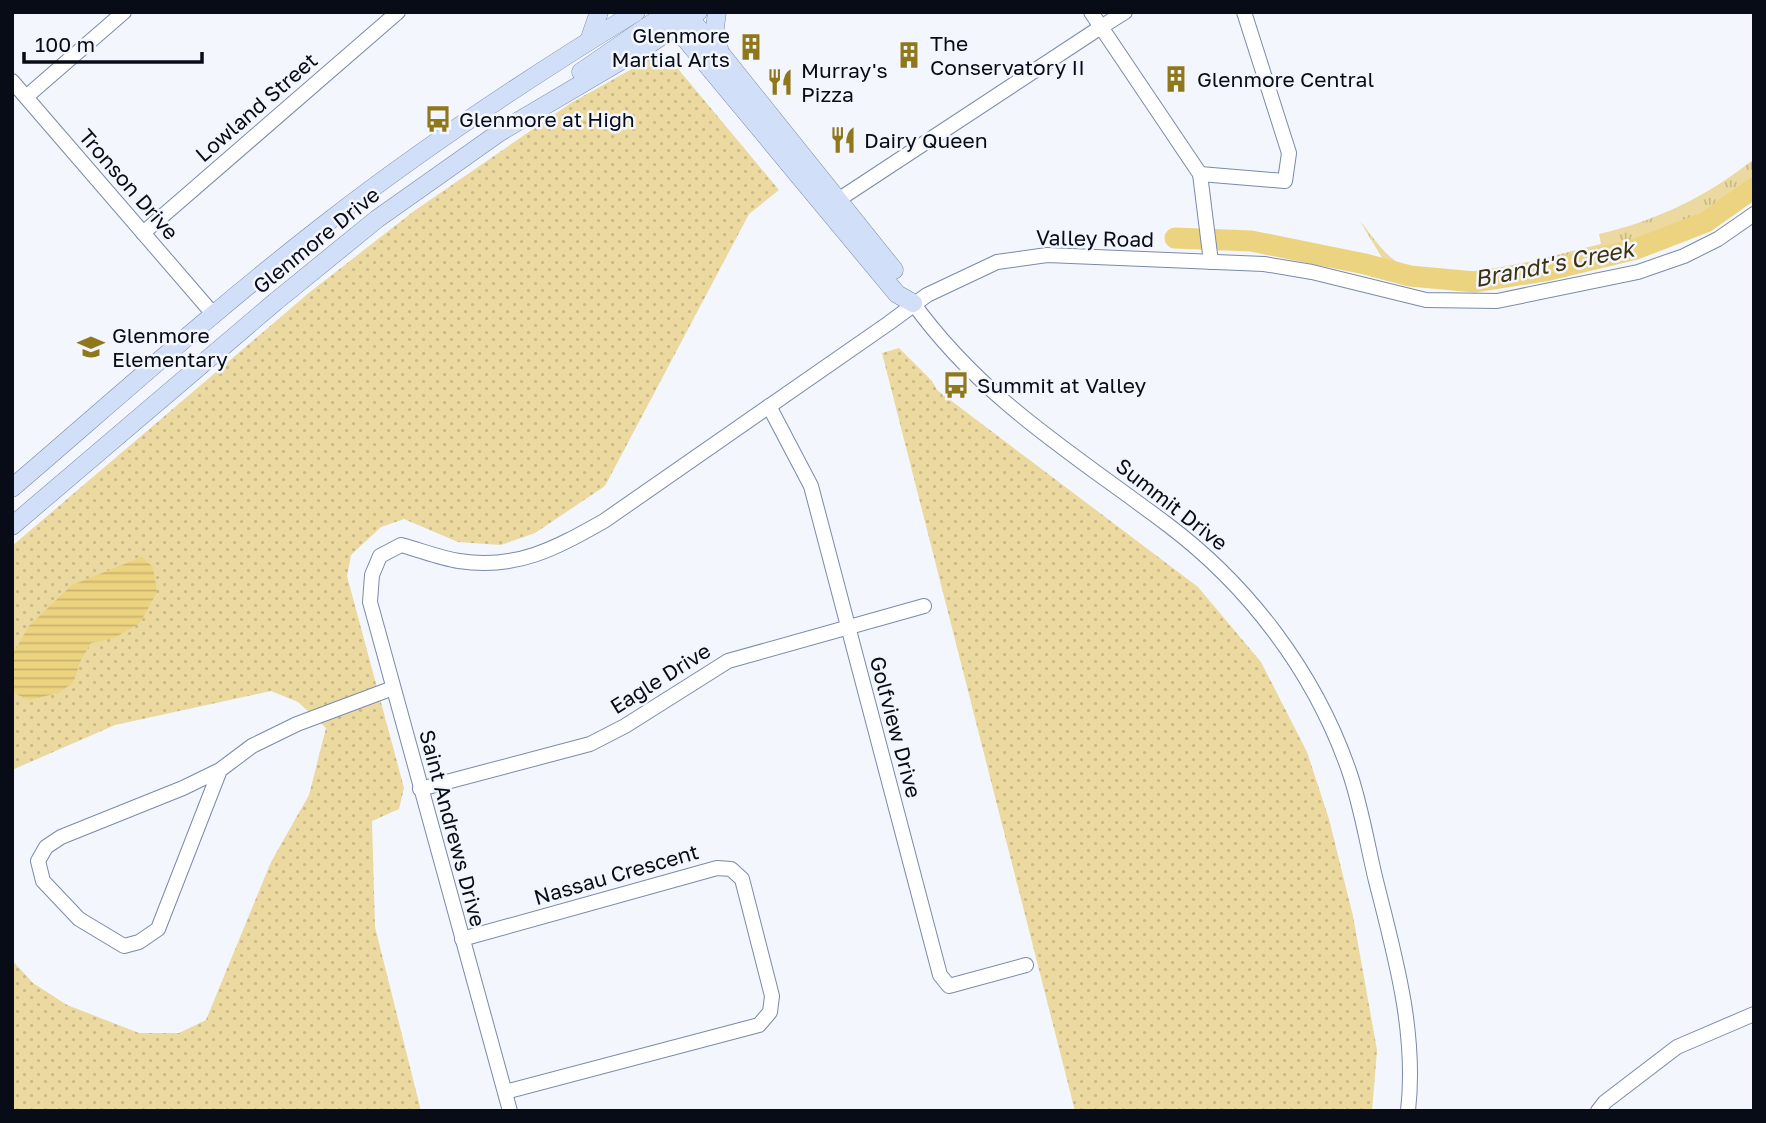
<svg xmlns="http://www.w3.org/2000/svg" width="1766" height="1123" font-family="'Golos Text',sans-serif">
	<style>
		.grass { fill: url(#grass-dots) }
		.park { fill: url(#park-tufts) }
		.water { fill: url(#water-rules) }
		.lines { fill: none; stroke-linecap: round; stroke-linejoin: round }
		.river { stroke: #ecd380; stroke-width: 21 }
		.minor-casing { stroke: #7a8aa8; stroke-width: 16 }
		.major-casing { stroke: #7788a7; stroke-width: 19 }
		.minor { stroke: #fff; stroke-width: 14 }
		.major { stroke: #d2dff8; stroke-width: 18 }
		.labels { text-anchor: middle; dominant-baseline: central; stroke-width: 5; stroke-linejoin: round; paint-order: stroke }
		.poi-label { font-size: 21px; fill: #070c17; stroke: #f3f6fd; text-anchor: start }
		.street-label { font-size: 21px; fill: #070c17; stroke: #f3f6fd }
		.water-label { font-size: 23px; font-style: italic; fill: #3c310c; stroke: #f3f6fd }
	</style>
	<defs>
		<pattern id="grass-dots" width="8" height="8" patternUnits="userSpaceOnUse" patternTransform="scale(1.75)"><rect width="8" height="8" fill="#ebd99f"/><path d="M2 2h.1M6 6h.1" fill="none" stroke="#c8b988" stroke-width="1.8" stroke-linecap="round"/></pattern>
		<pattern id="park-tufts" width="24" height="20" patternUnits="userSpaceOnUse" patternTransform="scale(1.75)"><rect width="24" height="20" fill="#ebd99f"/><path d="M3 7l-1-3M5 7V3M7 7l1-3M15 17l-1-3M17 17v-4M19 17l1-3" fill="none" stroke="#c8b988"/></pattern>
		<pattern id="water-rules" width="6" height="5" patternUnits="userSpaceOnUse" patternTransform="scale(1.75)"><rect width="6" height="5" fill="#ecd380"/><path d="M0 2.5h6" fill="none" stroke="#c9b46e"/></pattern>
	</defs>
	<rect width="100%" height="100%" fill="#f3f6fd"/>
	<g class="grass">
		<polygon points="655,56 669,58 779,190 749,214 605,486 535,533 501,545 458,542 404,519 381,527 351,555 347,576 404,788 399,809 372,821 375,927 421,1111 12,1111 12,960 33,983 67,1005 139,1033 179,1033 206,1020 271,862 309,795 326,728 298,702 271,691 115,725 12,770 12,546 310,292 414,211 571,103"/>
		<polygon points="899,348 932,381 937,390 1198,587 1261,662 1307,752 1329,819 1353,916 1377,1050 1372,1111 1075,1111 882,353"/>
	</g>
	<path class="park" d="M1754 159V197C1685 248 1633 260 1551 276 1498 285 1450 293 1397 283L1360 221C1372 235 1384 256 1401 264 1452 288 1548 256 1601 244L1599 234C1656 221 1708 196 1754 159Z"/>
	<polygon class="water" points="142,557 153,567 157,592 140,623 114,638 91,643 81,660 73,683 58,693 29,700 16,694 12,688 12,655 29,626 72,585"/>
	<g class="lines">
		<polyline class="river" points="1175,238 1251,241 1365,264 1410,276 1475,282 1545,271 1636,249 1706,222 1754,188"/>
		<defs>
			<g id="minor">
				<polyline points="1125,12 1101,27 1200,174 1211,262"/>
				<polyline points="12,81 214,315"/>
				<polyline points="26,97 124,12"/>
				<polyline points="1200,174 1285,181 1289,153 1244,12"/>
				<polyline points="838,200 1101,27 1091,12"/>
				<polyline points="143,233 398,12"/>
				<path d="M913 303C984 401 1074 454 1168 525 1249 586 1314 672 1348 768 1361 804 1367 844 1376 881 1395 956 1417 1033 1408 1111"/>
				<polyline points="769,406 811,486 940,975 949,986 1026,965"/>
				<polyline points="220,770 158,929 139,942 124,946 79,919 43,881 38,861 46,847 61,837 183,788 220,770 252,746 297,724 393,688"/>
				<polyline points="420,789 590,744 625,726 728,661 924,606"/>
				<polyline points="462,939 717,868 731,869 742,879 772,996 770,1012 759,1025 505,1092"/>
				<path d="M510 1111 370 602 372 575 380 556 401 545C420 550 440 558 459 561 517 570 556 548 604 521L889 323 927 295 997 262 1047 255 1264 264 1312 272 1426 300 1497 301 1638 272 1684 256 1718 239 1754 214"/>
				<polyline points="1598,1111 1605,1102 1677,1047 1754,1014"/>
			</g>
			<g id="major">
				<polyline points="663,12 897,294 913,303"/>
				<polyline points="684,12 721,54 894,270"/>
				<polyline points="717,12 714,35 719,48"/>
				<polyline points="589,41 599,12"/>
				<polyline points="581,72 658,19 663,12"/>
				<path d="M12 488C117 398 219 306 329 221 427 145 530 77 636 12"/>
				<polyline points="12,526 275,302 377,219 500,132 651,43 698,12"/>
			</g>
		</defs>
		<use href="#minor" class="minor-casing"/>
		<use href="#major" class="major-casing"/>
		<use href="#minor" class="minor"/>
		<use href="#major" class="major"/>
	</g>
	<defs>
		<symbol id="building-bare" viewBox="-9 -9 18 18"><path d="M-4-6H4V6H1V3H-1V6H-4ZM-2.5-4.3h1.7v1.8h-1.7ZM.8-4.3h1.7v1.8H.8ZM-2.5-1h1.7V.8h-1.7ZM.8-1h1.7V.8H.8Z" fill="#8f771c" stroke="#f3f6fd" stroke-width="2.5" paint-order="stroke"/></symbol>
		<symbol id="restaurant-bare" viewBox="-9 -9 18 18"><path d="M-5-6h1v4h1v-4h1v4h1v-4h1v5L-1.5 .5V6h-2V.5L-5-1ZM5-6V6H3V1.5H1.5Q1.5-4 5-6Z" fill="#8f771c" stroke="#f3f6fd" stroke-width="2.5" paint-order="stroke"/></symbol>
		<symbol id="bus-bare" viewBox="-9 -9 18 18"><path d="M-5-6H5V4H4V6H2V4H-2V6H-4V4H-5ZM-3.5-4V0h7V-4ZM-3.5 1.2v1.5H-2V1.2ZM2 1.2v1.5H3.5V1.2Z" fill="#8f771c" stroke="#f3f6fd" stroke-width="2.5" paint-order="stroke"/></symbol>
		<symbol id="school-bare" viewBox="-9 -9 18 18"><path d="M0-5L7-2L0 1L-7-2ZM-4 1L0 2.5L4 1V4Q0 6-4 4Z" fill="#8f771c" stroke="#f3f6fd" stroke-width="2.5" paint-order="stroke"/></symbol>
	</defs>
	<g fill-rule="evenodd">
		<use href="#building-bare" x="732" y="28" width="38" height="38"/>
		<use href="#building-bare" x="890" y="36" width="38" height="38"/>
		<use href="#building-bare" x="1157" y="60" width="38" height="38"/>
		<use href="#restaurant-bare" x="761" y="63" width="38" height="38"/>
		<use href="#bus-bare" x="419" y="100" width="38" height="38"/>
		<use href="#restaurant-bare" x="824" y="121" width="38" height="38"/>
		<use href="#school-bare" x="72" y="328" width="38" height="38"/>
		<use href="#bus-bare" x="937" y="366" width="38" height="38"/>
	</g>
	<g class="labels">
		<g class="poi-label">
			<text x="730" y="35" text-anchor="end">Glenmore<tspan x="730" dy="24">Martial Arts</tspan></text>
			<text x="930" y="43">The<tspan x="930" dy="24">Conservatory II</tspan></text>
			<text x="801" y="70">Murray's<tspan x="801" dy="24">Pizza</tspan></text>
			<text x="1197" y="79">Glenmore Central</text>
			<text x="459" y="119">Glenmore at High</text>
			<text x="864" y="140">Dairy Queen</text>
			<text x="112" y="335">Glenmore<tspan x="112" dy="24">Elementary</tspan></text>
			<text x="977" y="385">Summit at Valley</text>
		</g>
		<g class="street-label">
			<text transform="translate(256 107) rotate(-41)">Lowland Street</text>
			<text transform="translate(129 184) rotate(49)">Tronson Drive</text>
			<text transform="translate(1095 238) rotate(1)">Valley Road</text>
			<text transform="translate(316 240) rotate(-39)">Glenmore Drive</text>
			<text transform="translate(1172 504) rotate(38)">Summit Drive</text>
			<text transform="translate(660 678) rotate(-32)">Eagle Drive</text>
			<text transform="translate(896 727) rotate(75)">Golfview Drive</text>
			<text transform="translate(453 828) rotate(75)">Saint Andrews Drive</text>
			<text transform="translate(616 874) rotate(-16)">Nassau Crescent</text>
		</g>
		<g class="water-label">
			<text transform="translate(1554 263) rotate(-11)">Brandt's Creek</text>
		</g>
	</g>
	<rect width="1766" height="1123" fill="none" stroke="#070c17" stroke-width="28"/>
	<path d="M24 52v10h178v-10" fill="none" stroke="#070c17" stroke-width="3.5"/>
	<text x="35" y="52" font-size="21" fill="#070c17" stroke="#f3f6fd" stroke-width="5" paint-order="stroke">100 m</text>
</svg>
